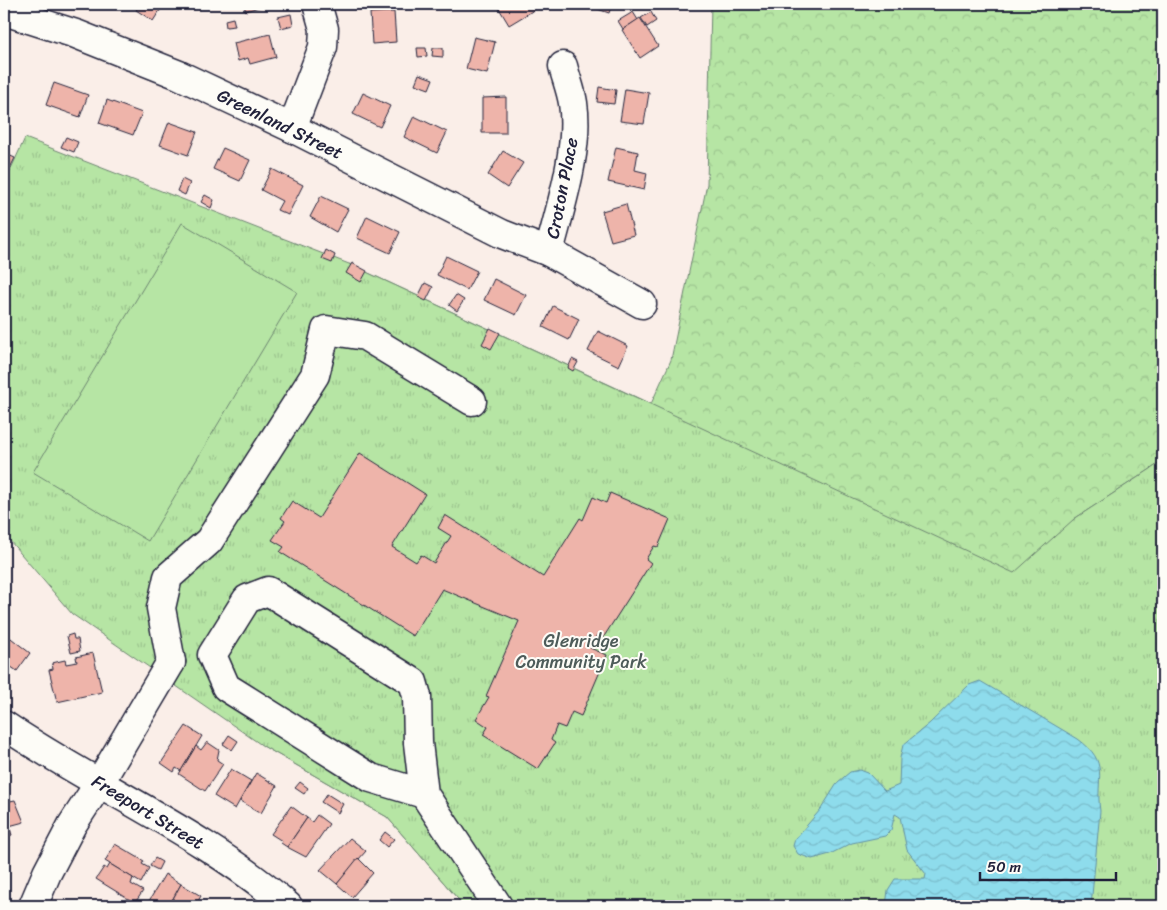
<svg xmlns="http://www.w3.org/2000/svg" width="1167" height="910" font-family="Sriracha,sans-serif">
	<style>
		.forest { fill: url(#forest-crowns); stroke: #6c8470 }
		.park { fill: url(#park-tufts); stroke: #6c8470 }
		.garden { fill: #b6e5a4; stroke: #6c8470 }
		.water { fill: url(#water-waves); stroke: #6392a5 }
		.building { fill: #eeb4aa; stroke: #22223b }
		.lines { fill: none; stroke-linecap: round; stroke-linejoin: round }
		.minor-casing { stroke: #22223b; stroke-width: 31 }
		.minor { stroke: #fdfcf7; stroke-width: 28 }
		.labels { text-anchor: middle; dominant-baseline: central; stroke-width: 4; stroke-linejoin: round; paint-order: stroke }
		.street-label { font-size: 18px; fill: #22223b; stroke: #fdfcf7 }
		.park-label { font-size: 18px; fill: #4e5c5a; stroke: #fdfcf7 }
	</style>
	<defs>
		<pattern id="forest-crowns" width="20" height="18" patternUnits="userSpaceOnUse" patternTransform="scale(1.25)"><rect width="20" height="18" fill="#b6e5a4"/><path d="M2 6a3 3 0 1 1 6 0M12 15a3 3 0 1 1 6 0" fill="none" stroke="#9cc48e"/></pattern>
		<pattern id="park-tufts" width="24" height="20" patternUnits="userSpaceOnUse" patternTransform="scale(1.25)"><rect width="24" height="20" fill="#b6e5a4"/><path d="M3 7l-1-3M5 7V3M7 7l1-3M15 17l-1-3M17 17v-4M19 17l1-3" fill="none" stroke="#9cc48e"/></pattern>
		<pattern id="water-waves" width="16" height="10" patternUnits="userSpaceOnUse" patternTransform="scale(1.25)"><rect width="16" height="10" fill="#8edcec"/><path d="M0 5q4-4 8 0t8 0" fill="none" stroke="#7abccb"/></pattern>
	</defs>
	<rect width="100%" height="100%" fill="#faeee8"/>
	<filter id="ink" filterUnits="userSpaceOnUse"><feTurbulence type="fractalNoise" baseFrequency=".02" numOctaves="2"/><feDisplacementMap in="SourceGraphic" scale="10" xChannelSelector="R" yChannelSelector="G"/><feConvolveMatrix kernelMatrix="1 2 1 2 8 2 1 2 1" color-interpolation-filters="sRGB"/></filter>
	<g filter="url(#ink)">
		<polygon class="forest" points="711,4 1163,4 1163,461 1074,519 801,906 464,906 387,817 263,746 349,264 651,404 671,360 707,184"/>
		<polygon class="park" points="25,138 349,264 1014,573 1074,519 1163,461 1163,906 464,906 387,817 263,746 72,614 4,534 4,184"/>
		<polygon class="garden" points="182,223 297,292 148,541 33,472"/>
		<path class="water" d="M980 681 1078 739C1111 763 1095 777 1100 811L1091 906H886L888 890 895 879H925L926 874 907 850 900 817 895 814 891 830 885 836 852 843 830 854 812 859 798 854 793 846 795 839 821 809 838 782 850 772 860 770 868 773 885 791 899 785 900 758 903 745 930 723 969 685Z"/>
		<g class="building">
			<polygon points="132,4 164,4 153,21 136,10 138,7"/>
			<polygon points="243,4 268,4 246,11"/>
			<polygon points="499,4 530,4 534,10 509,25 497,5"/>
			<polygon points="583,4 612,4 609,13"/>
			<polygon points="394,12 396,42 372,44 370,13"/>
			<polygon points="633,12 638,20 623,29 618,21"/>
			<polygon points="651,12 656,21 647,27 641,18"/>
			<polygon points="291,14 293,25 281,28 278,17"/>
			<polygon points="233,18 235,26 226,27 225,20"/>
			<polygon points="640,18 658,46 640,58 622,30"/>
			<polygon points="270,34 276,57 250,64 248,58 238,61 234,43"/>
			<polygon points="474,37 495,42 487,74 466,69"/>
			<polygon points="417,48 426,48 427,56 418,57"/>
			<polygon points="433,48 443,48 443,57 432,56"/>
			<polygon points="419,74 433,79 429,89 415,84"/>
			<polygon points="54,83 88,95 80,117 46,105"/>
			<polygon points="599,87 616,90 614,104 597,102"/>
			<polygon points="625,89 649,93 644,124 620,121"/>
			<polygon points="363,93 390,106 380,127 353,114"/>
			<polygon points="506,97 506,133 482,133 482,98"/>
			<polygon points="107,100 142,113 133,135 99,123"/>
			<polygon points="414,116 447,132 437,153 404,137"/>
			<polygon points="169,122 197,132 188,155 160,145"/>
			<polygon points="66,137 78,142 74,152 61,147"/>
			<polygon points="616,147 638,152 635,170 647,173 644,190 608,182"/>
			<polygon points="223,148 250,160 240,181 213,169"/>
			<polygon points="503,151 523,163 507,188 488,175"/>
			<polygon points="6,154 15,158 9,170 4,168"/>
			<polygon points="272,169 303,185 288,215 277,210 282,201 261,190"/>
			<polygon points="182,179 190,183 185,195 177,191"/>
			<polygon points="205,195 214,200 211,208 201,202"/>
			<polygon points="321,196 348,209 336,232 310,217"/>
			<polygon points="626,204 634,235 611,241 602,211"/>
			<polygon points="367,216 400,232 390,253 357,238"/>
			<polygon points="326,250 335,255 332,263 322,259"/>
			<polygon points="446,256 477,271 467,290 437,275"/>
			<polygon points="352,263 367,271 361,282 346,273"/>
			<polygon points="494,279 526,295 516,315 484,300"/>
			<polygon points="425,283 433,287 426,301 418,297"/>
			<polygon points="456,295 464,300 457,311 449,305"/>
			<polygon points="553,306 579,319 569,340 543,327"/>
			<polygon points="490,328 500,333 491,349 482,344"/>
			<polygon points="598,331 628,346 619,366 588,351"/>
			<polygon points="572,359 578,362 573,371 568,368"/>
			<polygon points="360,453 425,494 392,547 416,562 421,555 434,563 451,536 438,528 445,515 543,577 580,518 583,520 593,497 606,503 610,493 670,519 658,547 654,546 646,559 651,563 603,638 598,635 590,648 607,655 581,716 572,712 565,728 557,725 551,740 555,743 538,769 483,735 488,727 476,719 489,697 486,696 519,621 442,589 413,636 280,552 284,547 272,540 285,521 281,518 292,501 319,518"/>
			<polygon points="73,634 74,639 78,639 80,651 71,653 67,636"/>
			<polygon points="7,635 30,653 17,671 4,662 4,639"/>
			<polygon points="93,653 102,692 57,702 49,670 53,669 52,663 65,660 66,664 77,662 76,657"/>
			<polygon points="186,726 202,736 181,771 176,768 174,772 161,763"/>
			<polygon points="229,735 238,741 232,750 223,744"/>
			<polygon points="207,742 219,750 217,760 223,764 205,791 179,774 196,746 201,750"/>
			<polygon points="231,769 251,781 235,809 214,796"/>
			<polygon points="256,773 277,786 261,813 240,801"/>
			<polygon points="300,782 308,788 304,794 295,788"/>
			<polygon points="327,794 343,804 338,813 321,802"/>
			<polygon points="4,795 5,802 15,800 24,822 9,826 12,835 4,837"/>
			<polygon points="291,806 307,818 287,847 281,843 282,841 271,834"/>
			<polygon points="317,815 329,824 306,857 287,847 307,818 312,822"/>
			<polygon points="385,832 394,839 387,847 379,840"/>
			<polygon points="350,838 366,851 337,884 320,870"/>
			<polygon points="115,844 144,861 142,864 149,868 141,883 105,861"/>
			<polygon points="155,858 162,862 158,870 150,866"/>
			<polygon points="358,858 373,873 352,897 337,884"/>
			<polygon points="110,864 133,878 131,884 143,891 135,903 96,879 104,867 107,869"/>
			<polygon points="165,874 181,884 169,906 146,906"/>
			<polygon points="181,884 201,896 195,906 169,906"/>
		</g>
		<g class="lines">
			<defs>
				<g id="minor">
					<polyline points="4,11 76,34 179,75 292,128 502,234 549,252 642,304"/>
					<polyline points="292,128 323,47 324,29 317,4"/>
					<path d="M549 252C560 208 580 149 573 103 571 90 566 78 563 66"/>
					<polyline points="171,662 161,608 168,577 209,541 315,375 326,330 365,336 472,401"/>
					<path d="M4 725C97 788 202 832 288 906"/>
					<polyline points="424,794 371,778 226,687 212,655 247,599 268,591 413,682 417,696 418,743 424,794 498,906"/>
					<polyline points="33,906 47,873 72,825 100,782 171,662"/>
				</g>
			</defs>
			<use href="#minor" class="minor-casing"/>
			<use href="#minor" class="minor"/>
		</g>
	</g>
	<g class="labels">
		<g class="street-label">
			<text transform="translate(280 124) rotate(26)">Greenland Street</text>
			<text transform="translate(562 188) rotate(-79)">Croton Place</text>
			<text transform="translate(148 812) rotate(31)">Freeport Street</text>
		</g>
		<g class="park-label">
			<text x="581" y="641">Glenridge<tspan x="581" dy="21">Community Park</tspan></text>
		</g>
	</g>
	<rect width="1167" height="910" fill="none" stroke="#fdfcf7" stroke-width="20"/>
	<rect x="10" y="10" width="1147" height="890" fill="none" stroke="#22223b" stroke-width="2" filter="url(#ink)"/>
	<path d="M980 872v8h136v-8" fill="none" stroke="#22223b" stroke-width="2.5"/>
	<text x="987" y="872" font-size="15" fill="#22223b" stroke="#fdfcf7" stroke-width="4" paint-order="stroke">50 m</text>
</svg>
